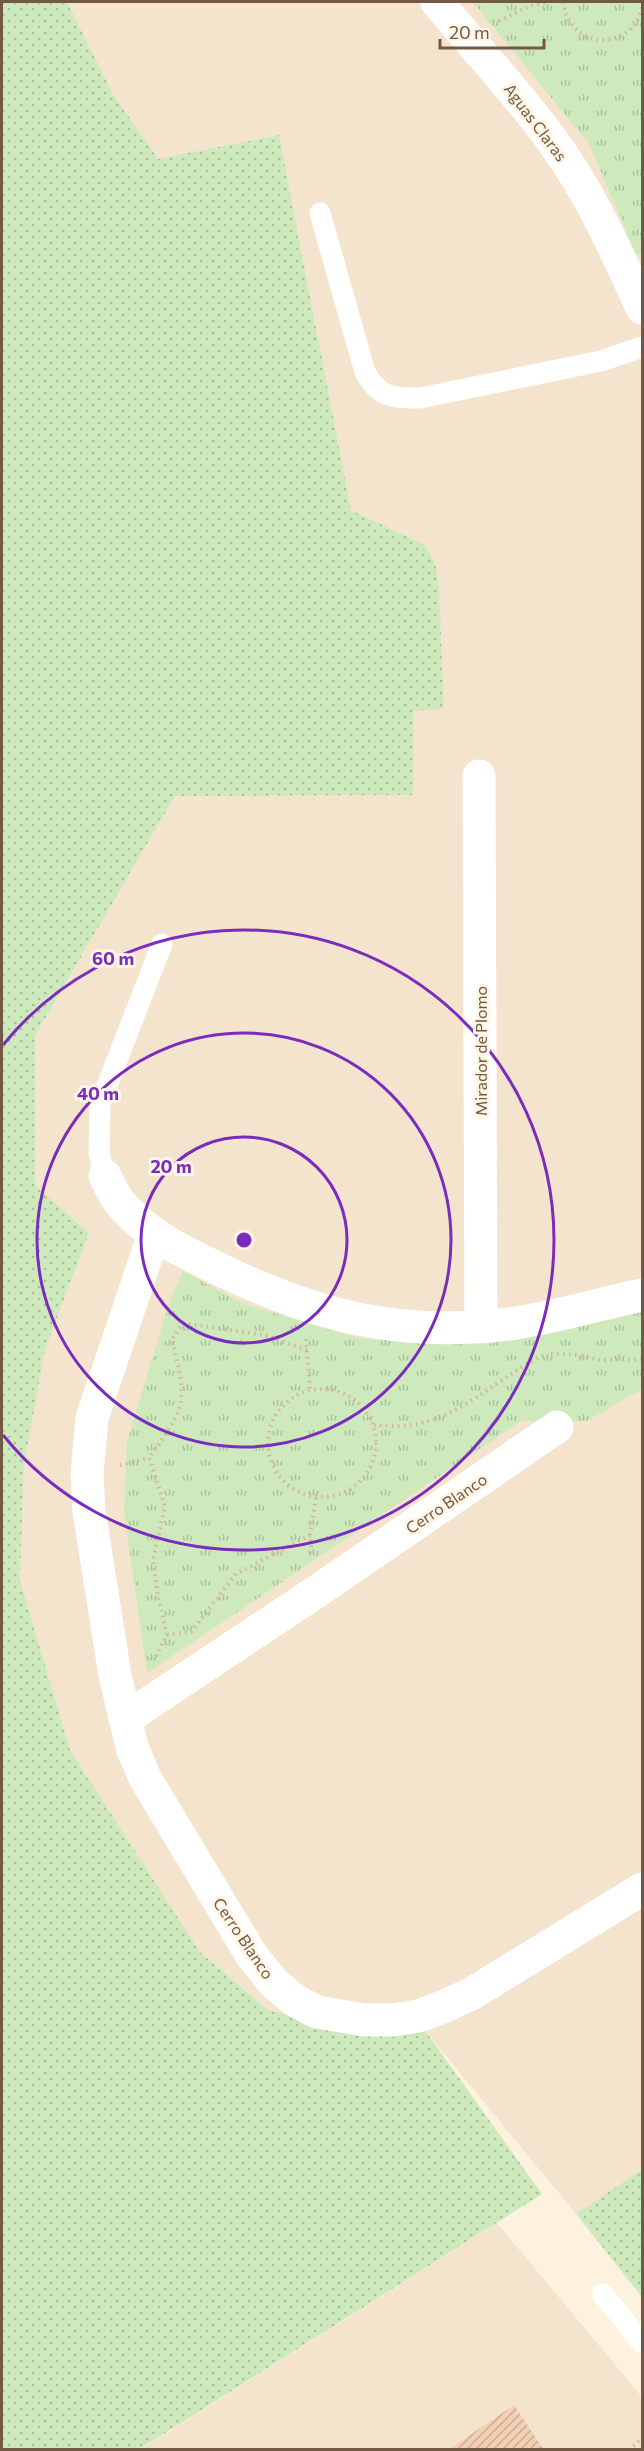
<svg xmlns="http://www.w3.org/2000/svg" width="644" height="2451" font-family="Commissioner,sans-serif">
	<style>
		.residential { fill: #f4e4cd }
		.grass { fill: url(#grass-dots) }
		.park { fill: url(#park-tufts) }
		.building { fill: url(#building-hatch) }
		.lines { fill: none; stroke-linecap: round; stroke-linejoin: round }
		.path { stroke: #d7b399; stroke-width: 4; stroke-dasharray: 1.5 4.5; stroke-linecap: butt }
		.lane { stroke: #fff; stroke-width: 21 }
		.street { stroke: #fff; stroke-width: 33 }
		.ring { fill: none; stroke: #7b2cbf; stroke-width: 3 }
		.labels { text-anchor: middle; dominant-baseline: central; stroke-width: 6; stroke-linejoin: round; paint-order: stroke }
		.street-label { font-size: 16px; fill: #735846; stroke: #fff6e5 }
		.centre { fill: #7b2cbf; stroke: #fff6e5; stroke-width: 3 }
		.ring-label { font-size: 18px; text-anchor: middle; font-weight: bold; fill: #7b2cbf; stroke: #fff6e5; stroke-width: 6; stroke-linejoin: round; paint-order: stroke }
	</style>
	<defs>
		<pattern id="grass-dots" width="8" height="8" patternUnits="userSpaceOnUse" patternTransform="scale(1.5)"><rect width="8" height="8" fill="#ceeabd"/><path d="M2 2h.1M6 6h.1" fill="none" stroke="#acc09b" stroke-width="1.8" stroke-linecap="round"/></pattern>
		<pattern id="park-tufts" width="24" height="20" patternUnits="userSpaceOnUse" patternTransform="scale(1.5)"><rect width="24" height="20" fill="#ceeabd"/><path d="M3 7l-1-3M5 7V3M7 7l1-3M15 17l-1-3M17 17v-4M19 17l1-3" fill="none" stroke="#acc09b"/></pattern>
		<pattern id="building-hatch" width="6" height="6" patternUnits="userSpaceOnUse" patternTransform="scale(1.5)"><rect width="6" height="6" fill="#f3d0b5"/><path d="M-1 1l2-2M0 6l6-6M5 7l2-2" fill="none" stroke="#c9ac95"/></pattern>
	</defs>
	<rect width="100%" height="100%" fill="#fdf2de"/>
	<g class="residential">
		<polygon points="67,2 642,2 642,2169 576,2214 424,2029 351,2034 267,2009 200,1952 70,1750 20,1580 24,1466 45,1350 89,1233 35,1185 35,1036 175,796 412,795 413,710 444,709 439,587 435,562 425,545 351,510 279,135 158,160 113,94"/>
		<polygon points="497,2223 642,2397 642,2449 140,2450"/>
	</g>
	<g class="grass">
		<polygon points="2,2 67,2 113,94 158,159 279,135 351,510 425,545 435,562 439,587 444,709 413,711 413,795 175,796 35,1036 35,1185 89,1233 45,1350 24,1466 20,1580 70,1750 200,1952 267,2009 351,2034 424,2029 542,2194 140,2449 2,2450"/>
		<polygon points="642,2169 642,2297 576,2214"/>
	</g>
	<g class="park">
		<polygon points="473,2 642,2 642,254 636,254 589,144"/>
		<polygon points="183,1271 242,1303 361,1339 487,1344 642,1309 642,1389 587,1421 521,1421 147,1673 124,1512 127,1441 171,1297"/>
	</g>
	<polygon class="building" points="514,2405 544,2450 448,2450"/>
	<g class="lines">
		<g class="path">
			<path d="M563 2C571 56 641 49 642 2"/>
			<polyline points="499,21 530,6 548,2"/>
			<polyline points="306,1339 310,1389"/>
			<polyline points="551,1353 576,1355 601,1360 642,1359"/>
			<circle cx="322" cy="1443" r="54"/>
			<path d="M374 1425C386 1425 400 1427 412 1425 462 1417 500 1376 544 1355"/>
			<polyline points="120,1465 149,1458"/>
			<polyline points="312,1553 310,1535 316,1497"/>
			<polyline points="167,1635 191,1632 236,1574 310,1535"/>
			<path d="M156 1656 167 1635 158 1596 153 1560 165 1506 149 1458C159 1443 180 1417 181 1400 183 1379 176 1358 172 1339L183 1323 264 1335 307 1350"/>
			<polyline points="629,2450 642,2438"/>
		</g>
		<g class="lane">
			<path d="M320 213 365 372C379 398 393 398 420 398L601 361 642 347"/>
			<polyline points="105,1176 99,1153 100,1104 162,944"/>
			<polyline points="603,2294 642,2343"/>
		</g>
		<g class="street">
			<path d="M437 2C476 49 518 93 554 143 591 194 616 251 642 308"/>
			<polyline points="479,776 481,1326"/>
			<path d="M105 1176C109 1184 113 1193 118 1200 144 1234 185 1253 223 1271 319 1317 401 1337 509 1324 554 1318 599 1304 642 1295"/>
			<polyline points="154,1234 92,1418 87,1474 89,1511 115,1675 132,1747 145,1778 252,1956 274,1983 294,2000 317,2012 365,2020 393,2020 419,2016 445,2006 471,1994 642,1889"/>
			<polyline points="125,1719 316,1592 557,1427"/>
		</g>
	</g>
	<g class="ring">
		<circle cx="244" cy="1240" r="103"/>
		<circle cx="244" cy="1240" r="207"/>
		<path d="M3 1045A310 310 0 1 1 3 1435"/>
	</g>
	<g class="labels">
		<g class="street-label">
			<text transform="translate(536 122) rotate(53)">Aguas Claras</text>
			<text transform="translate(480 1051) rotate(-90)">Mirador de Plomo</text>
			<text transform="translate(446 1503) rotate(-34)">Cerro Blanco</text>
			<text transform="translate(244 1938) rotate(56)">Cerro Blanco</text>
		</g>
	</g>
	<circle cx="244" cy="1240" r="9" class="centre"/>
	<g class="ring-label">
		<text x="113" y="965">60 m</text>
		<text x="98" y="1100">40 m</text>
		<text x="171" y="1173">20 m</text>
	</g>
	<rect width="644" height="2451" fill="none" stroke="#735846" stroke-width="6"/>
	<path d="M440 39v9h104v-9" fill="none" stroke="#735846" stroke-width="3"/>
	<text x="449" y="39" font-size="18" fill="#735846" stroke="#fff6e5" stroke-width="4.5" paint-order="stroke">20 m</text>
</svg>
